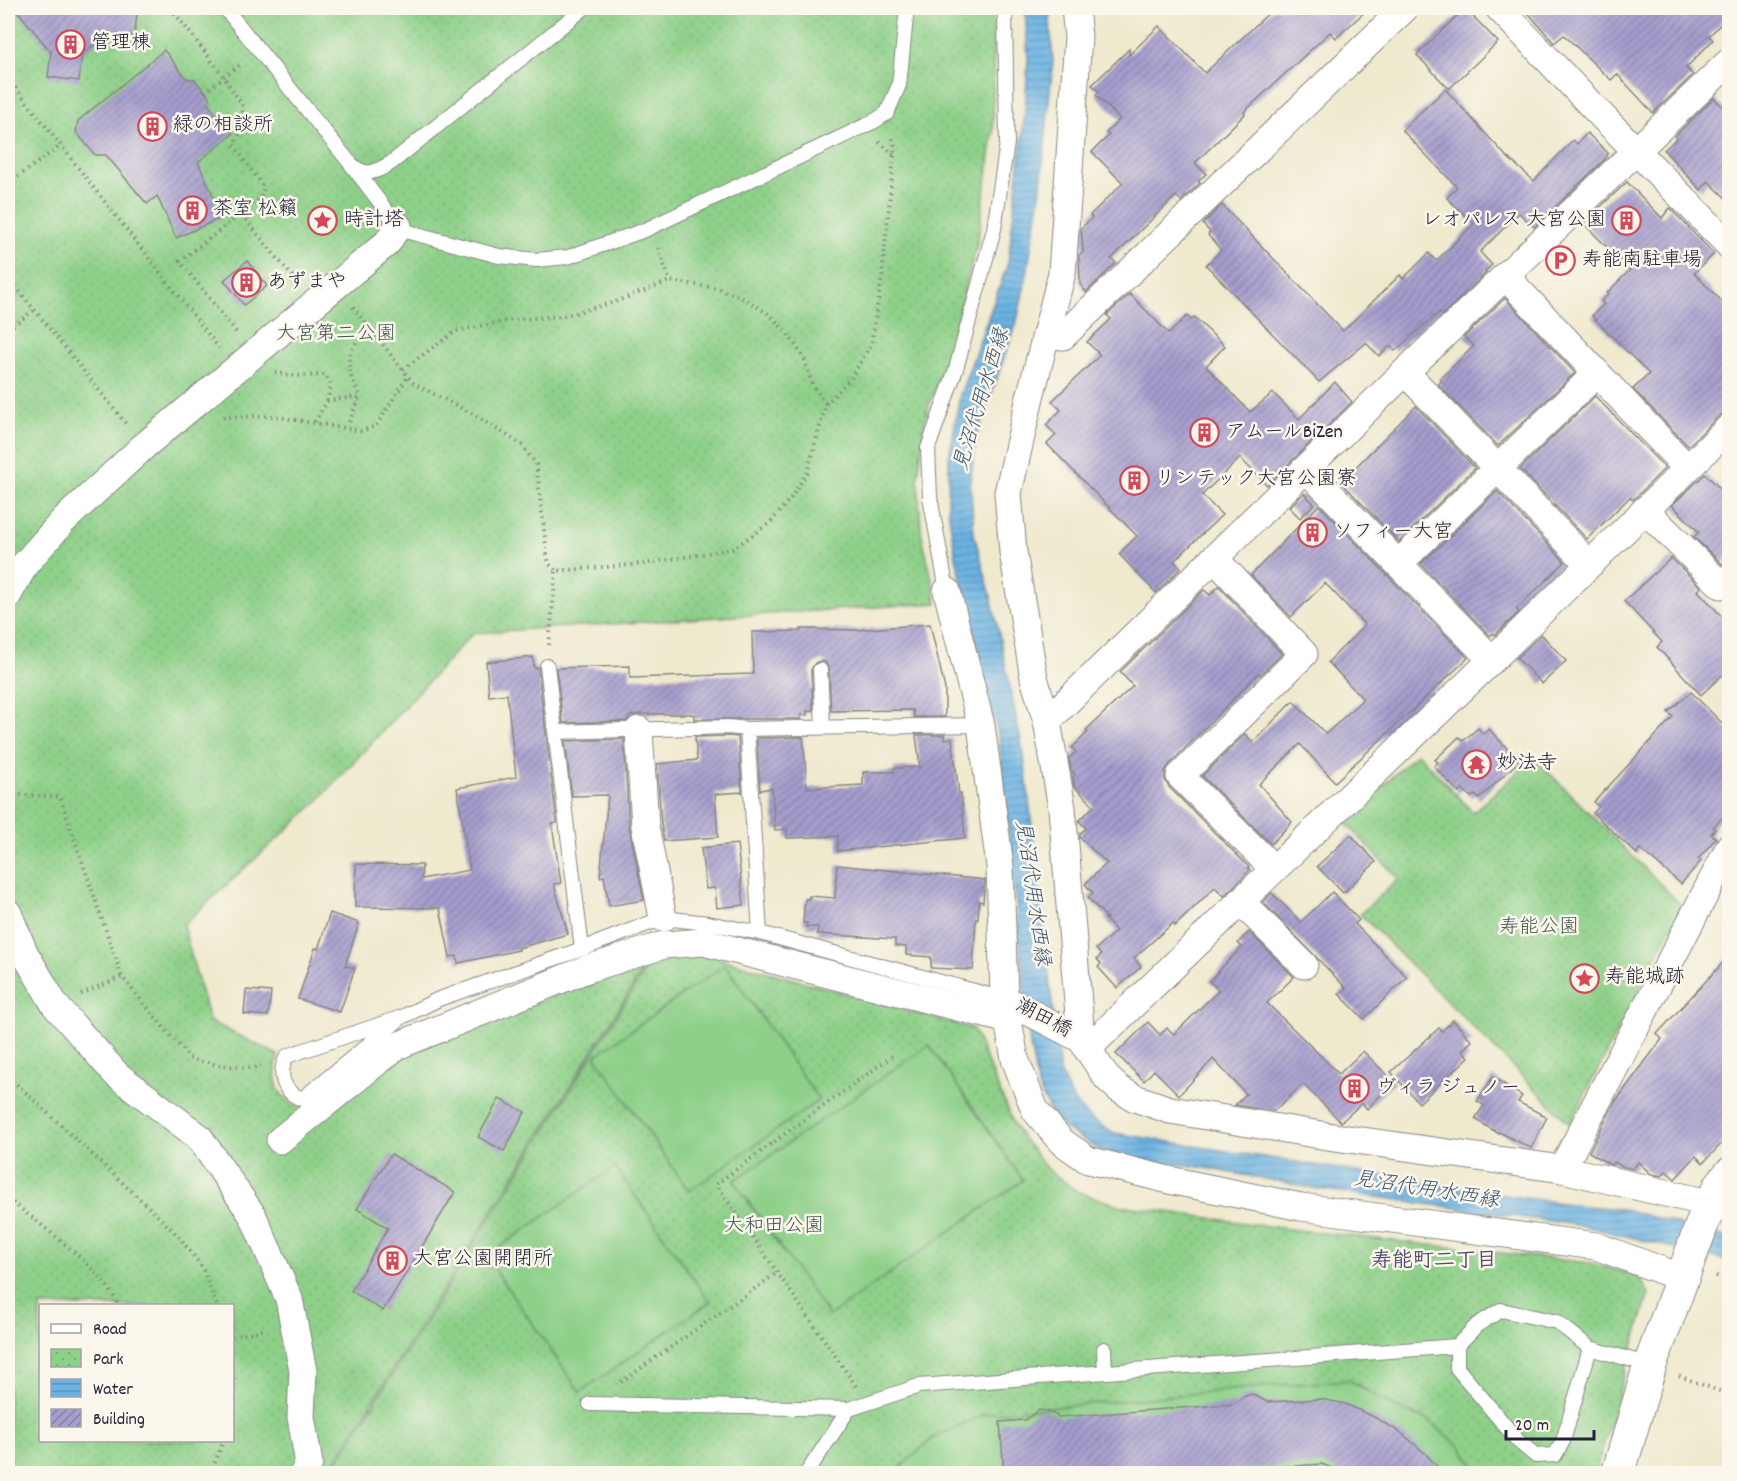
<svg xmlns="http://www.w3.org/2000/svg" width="1737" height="1481" font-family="Dekko,'Klee One',sans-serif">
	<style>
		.park { fill: url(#park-dots); stroke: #587962; stroke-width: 1.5; fill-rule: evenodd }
		.pitch { fill: #8ed089; stroke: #587962; stroke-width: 1.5 }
		.water { fill: url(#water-rules); stroke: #476a8f; stroke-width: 1.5 }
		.building { fill: url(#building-hatch) }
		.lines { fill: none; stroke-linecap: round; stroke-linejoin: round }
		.lane-casing { stroke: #888684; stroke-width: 16 }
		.street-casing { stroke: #888684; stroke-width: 29 }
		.secondary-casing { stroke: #888684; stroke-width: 35 }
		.path { stroke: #888684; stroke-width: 4; stroke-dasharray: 1.5 4.5; stroke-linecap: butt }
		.lane { stroke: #fff; stroke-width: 14 }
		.street { stroke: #fff; stroke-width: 27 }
		.secondary { stroke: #fff; stroke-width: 33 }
		.labels { text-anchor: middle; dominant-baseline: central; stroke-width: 5; stroke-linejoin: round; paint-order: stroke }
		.poi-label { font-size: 20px; fill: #22223b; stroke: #fbf7ec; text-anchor: start }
		.park-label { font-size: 20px; fill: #425652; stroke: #fbf7ec }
		.street-label { font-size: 20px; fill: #22223b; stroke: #fbf7ec }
		.water-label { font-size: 21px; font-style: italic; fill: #3c5576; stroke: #fbf7ec }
		.neighbourhood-label { font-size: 21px; font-weight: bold; fill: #504d6e; stroke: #fbf7ec }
	</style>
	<defs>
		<pattern id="park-dots" width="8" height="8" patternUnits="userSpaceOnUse" patternTransform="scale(1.5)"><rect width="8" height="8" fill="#8ed089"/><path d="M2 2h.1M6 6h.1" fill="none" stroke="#7ab277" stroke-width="1.8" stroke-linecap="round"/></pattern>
		<pattern id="water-rules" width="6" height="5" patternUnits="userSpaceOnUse" patternTransform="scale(1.5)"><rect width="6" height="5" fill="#6cb3e3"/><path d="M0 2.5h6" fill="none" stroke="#5891b9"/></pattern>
		<pattern id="building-hatch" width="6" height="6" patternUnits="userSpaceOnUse" patternTransform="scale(1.5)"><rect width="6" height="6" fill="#a59dcd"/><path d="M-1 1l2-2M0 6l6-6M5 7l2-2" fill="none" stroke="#8680a8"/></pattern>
	</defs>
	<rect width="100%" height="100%" fill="#fbf7ec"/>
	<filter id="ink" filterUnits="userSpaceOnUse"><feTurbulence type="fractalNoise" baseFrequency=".0167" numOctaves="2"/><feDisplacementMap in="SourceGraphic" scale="12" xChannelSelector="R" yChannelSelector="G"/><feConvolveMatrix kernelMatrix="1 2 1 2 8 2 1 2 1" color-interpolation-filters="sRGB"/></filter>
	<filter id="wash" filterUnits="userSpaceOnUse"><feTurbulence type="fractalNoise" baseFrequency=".008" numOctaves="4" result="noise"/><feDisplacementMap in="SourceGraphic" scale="24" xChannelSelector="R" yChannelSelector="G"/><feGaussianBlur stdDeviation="1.35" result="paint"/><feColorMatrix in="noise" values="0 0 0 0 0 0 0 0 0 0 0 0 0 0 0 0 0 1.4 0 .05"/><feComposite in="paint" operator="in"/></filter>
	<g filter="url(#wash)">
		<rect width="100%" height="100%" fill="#efe9ce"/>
		<g class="park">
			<path d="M8 8H993V134L977 245 947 355 926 414 918 477 921 531 937 603 473 633 314 805 183 925 209 1021 278 1055C271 1084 277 1100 307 1109L406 1052 650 959 328 1473H8ZM40 1306H232V1440H40Z"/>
			<polygon points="1417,753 1473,812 1534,758 1682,906 1570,1124 1360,914 1399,879 1345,822"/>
			<polygon points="696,952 973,1029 1016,1129 1046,1168 1078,1192 1118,1205 1288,1229 1590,1263 1638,1276 1649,1293 1595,1473 330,1474 651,961"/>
		</g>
		<g class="pitch">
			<polygon points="725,965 819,1100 689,1191 595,1056"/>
			<polygon points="929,1045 1023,1180 829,1316 734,1181"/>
			<polygon points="615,1167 710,1302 580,1392 486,1257"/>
			<polygon points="1349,1380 1392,1406 1427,1420 1460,1446 1479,1473 893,1474 933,1438 984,1414 1273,1386"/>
		</g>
		<path class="water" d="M1025 8H1049L1053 61 1040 195 1026 279 1016 325 978 432 970 479 974 534 992 600 1024 756 1060 1072C1074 1106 1081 1115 1114 1133L1490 1193 1583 1206 1623 1209 1729 1238V1261L1584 1226 1319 1189 1201 1167 1135 1160 1098 1149 1064 1128 1050 1111 1038 1087 1030 1045 999 738 956 557 948 510 949 457 960 395 1008 263 1025 111 1028 59Z"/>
		<g id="blocks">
			<g class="building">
				<polygon points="15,8 138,8 134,36 108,34 82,54 79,81 48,77 51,52"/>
				<polygon points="1274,8 1369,8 1336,38 1330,32 1244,112 1245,114 1195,163 1206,174 1198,181 1200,183 1181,201 1176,196 1111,259 1116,263 1086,292 1080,284 1079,255 1083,252 1081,228 1092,218 1090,215 1123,183 1092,152 1109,135 1106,133 1120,119 1096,95 1100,92 1092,85 1129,49 1129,55 1159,26 1205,73"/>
				<polygon points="1465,8 1498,42 1449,89 1417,55"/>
				<polygon points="1524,8 1730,8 1730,15 1709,36 1713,40 1686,68 1693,75 1653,113 1617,74 1611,80 1564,35 1554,43"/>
				<polygon points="164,50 186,78 195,80 210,98 208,104 233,134 198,162 223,217 176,238 157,196 147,204 106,155 95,155 76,132 78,121"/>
				<polygon points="1445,89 1506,156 1534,181 1573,140 1577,144 1587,133 1608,153 1605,159 1534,227 1519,213 1480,252 1492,265 1485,272 1486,273 1442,315 1439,312 1395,351 1390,346 1379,356 1366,343 1319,382 1206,265 1221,250 1208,235 1210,232 1203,224 1222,205 1343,331 1400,275 1403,279 1429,253 1436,261 1474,224 1447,198 1457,187 1402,130"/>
				<polygon points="1714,98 1730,114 1730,202 1708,181 1701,190 1664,150 1677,138 1675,136"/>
				<polygon points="1627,182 1662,218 1670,208 1714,254 1694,273 1730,310 1730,410 1719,416 1688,446 1633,389 1649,374 1592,316 1604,304 1601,301 1609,294 1607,293 1630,270 1583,223"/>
				<polygon points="247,261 267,286 244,305 224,280"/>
				<polygon points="1130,294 1169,334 1187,316 1191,320 1194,317 1225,346 1206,366 1250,412 1273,393 1299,419 1335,382 1352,402 1267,485 1240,458 1202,495 1222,515 1174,561 1181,568 1156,593 1119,554 1137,536 1047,444 1056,435 1046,425 1061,410 1052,401 1100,355 1087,342 1111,319 1107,315"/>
				<polygon points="1505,298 1575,373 1498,446 1438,384 1442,381 1440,379 1474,346 1464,337"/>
				<polygon points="1595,396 1665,468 1633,500 1630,497 1587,539 1520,469"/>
				<polygon points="1416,406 1475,468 1399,542 1341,482"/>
				<polygon points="1705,474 1730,498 1730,558 1722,564 1694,537 1699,532 1672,505"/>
				<polygon points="1497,491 1565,562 1516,609 1519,612 1495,635 1493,633 1490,636 1421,564"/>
				<polygon points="1304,493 1314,504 1300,518 1289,507"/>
				<polygon points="1319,505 1468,658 1335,782 1300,744 1259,784 1292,822 1271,844 1202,776 1245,734 1253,742 1293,701 1326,734 1363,699 1328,662 1365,625 1325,583 1291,617 1251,575"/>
				<polygon points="1671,558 1701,587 1698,591 1730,625 1730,668 1701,695 1657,647 1662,642 1624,601"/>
				<polygon points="1219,586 1282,654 1260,675 1259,673 1169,765 1165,771 1165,780 1169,787 1249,867 1248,868 1250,870 1224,896 1215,887 1175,926 1173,923 1134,958 1141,967 1117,988 1098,967 1101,964 1097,959 1101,955 1096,949 1116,931 1105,919 1107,918 1088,898 1093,893 1085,884 1107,863 1080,838 1080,834 1086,828 1079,821 1094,806 1074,786 1073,777 1075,775 1071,770 1069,758 1076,752 1072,748 1088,732 1086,730 1133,686 1120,672 1204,590 1210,595"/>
				<polygon points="930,624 945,689 945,717 914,717 913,710 831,711 829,669 825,662 820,661 815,663 811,670 813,711 807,711 807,715 801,715 801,719 694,719 694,715 691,714 639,714 630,716 627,721 563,723 556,668 630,666 630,678 753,674 752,632 801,631 801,629 856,630"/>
				<polygon points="1541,634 1566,661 1542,684 1517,658"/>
				<polygon points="533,657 534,668 538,668 557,823 552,824 561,883 554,884 568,934 518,948 519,950 458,963 457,956 450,957 440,908 355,907 356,864 422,865 421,879 470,870 457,788 516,777 507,694 489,696 486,662"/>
				<polygon points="1691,692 1730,731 1730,810 1713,827 1715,829 1711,834 1716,838 1698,859 1701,861 1681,884 1640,849 1637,854 1593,813 1599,807 1594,802 1673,717 1668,712"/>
				<polygon points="1478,728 1483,734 1489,729 1519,761 1479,799 1475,795 1471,797 1463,789 1459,793 1434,766 1438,762 1435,760 1459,737 1463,741"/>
				<polygon points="916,735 945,735 945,739 952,738 959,794 961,793 965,838 838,851 838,836 787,838 787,829 775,830 772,788 760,790 757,738 803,737 807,788 863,785 863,772 894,772 894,768 920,767"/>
				<polygon points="728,736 738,737 742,792 715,794 718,837 664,841 661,824 657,764 697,760 695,737"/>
				<polygon points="624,739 629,827 644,900 609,906 604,876 600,877 608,795 572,796 565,741"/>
				<polygon points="1351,835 1376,862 1343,893 1317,866"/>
				<polygon points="737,844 744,905 717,908 715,888 706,889 701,848"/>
				<polygon points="837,865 985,880 983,902 979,901 978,919 976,919 973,970 931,968 931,957 906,955 906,947 895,946 895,939 817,934 818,927 806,927 807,923 803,923 805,899 809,899 809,896 835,898"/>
				<polygon points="1332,892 1359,920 1355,924 1407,977 1364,1019 1339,994 1346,988 1263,902 1272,893 1301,922"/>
				<polygon points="330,913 359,923 345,966 355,968 340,1012 298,999 315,948 318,949"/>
				<polygon points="1249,932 1294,977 1267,1003 1339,1074 1363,1051 1394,1082 1367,1109 1362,1103 1341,1122 1303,1084 1274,1111 1235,1105 1246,1094 1213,1059 1179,1095 1154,1070 1144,1081 1116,1054 1148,1022 1160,1035 1167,1028 1174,1034 1219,990 1209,981 1242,947 1238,943"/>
				<polygon points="1730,955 1730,1135 1703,1163 1696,1156 1675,1179 1666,1171 1662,1176 1651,1174 1638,1162 1633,1169 1621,1166 1614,1162 1612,1165 1607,1163 1589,1152 1615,1102 1662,1039 1657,1034"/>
				<polygon points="246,990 271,992 268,1016 244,1014"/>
				<polygon points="1453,1020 1472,1041 1462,1050 1469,1057 1419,1103 1391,1072 1439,1028 1442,1031"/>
				<polygon points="1493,1077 1522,1096 1518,1102 1547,1117 1531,1148 1499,1132 1498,1133 1475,1119 1484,1105 1477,1101"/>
				<polygon points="499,1099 525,1112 504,1151 478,1137"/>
				<polygon points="391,1154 455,1192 383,1311 351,1291 388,1228 357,1209"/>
				<polygon points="1252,1394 1267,1402 1321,1399 1346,1404 1374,1417 1400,1432 1425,1453 1443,1473 1342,1473 1322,1464 1194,1473 1004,1473 1000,1422 1025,1420 1039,1410 1048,1411 1059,1417 1234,1404 1243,1397"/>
			</g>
		</g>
	</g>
	<g filter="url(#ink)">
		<use href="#blocks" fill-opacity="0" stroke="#888684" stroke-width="1.5"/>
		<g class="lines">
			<defs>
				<g id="lane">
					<path d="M225 8 350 163C366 178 373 173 391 163L584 8"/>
					<polyline points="350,163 398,226 409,232 499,256 536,260 568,257 645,230 873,122 887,113 899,85 907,8"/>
					<polyline points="947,591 930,497 928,448 956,369 994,229 1007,143 1005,8"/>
					<polyline points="547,666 582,949 663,918 708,923 760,933 1004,999"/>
					<polyline points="820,670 823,727"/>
					<polyline points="556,732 728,727 747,729"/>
					<polyline points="760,933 747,729 981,725"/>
					<path d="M402 1017 287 1056C277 1074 283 1092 302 1099L402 1017 439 999 582 949"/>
					<polyline points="1590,1348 1563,1441 1555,1455 1536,1456 1518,1441 1457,1368 1457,1346 1477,1325 1501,1310 1557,1322 1590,1348 1650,1365"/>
					<polyline points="1104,1349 1105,1372"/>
					<polyline points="590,1404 849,1409"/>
					<polyline points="806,1474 849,1409 919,1386 1457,1346"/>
				</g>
				<g id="street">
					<polyline points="1075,8 1078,37 1062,273 1030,397 1008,493 1013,552 1034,678 1047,721 1062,808 1081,1039 1107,1078 1119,1089 1135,1098 1170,1110 1327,1136 1562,1169 1730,1208"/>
					<polyline points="1499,8 1592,106 1730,246"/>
					<polyline points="1505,276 1687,468"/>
					<polyline points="1046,334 1063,336 1405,8"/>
					<polyline points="1405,372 1589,564"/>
					<polyline points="1306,469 1492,660"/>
					<polyline points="1645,510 1721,585 1730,577"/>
					<polyline points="1214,558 1304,654 1180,776 1274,869"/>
					<polyline points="1398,564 1597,373"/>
					<polyline points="947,591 981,725 1000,866 1004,999 1015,1059 1035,1110 1061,1141 1088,1160 1169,1180 1301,1207 1596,1246 1682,1278"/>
					<polyline points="8,595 25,564 62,522 144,446 387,243 398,226"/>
					<polyline points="1047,721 1405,372 1730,61"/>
					<polyline points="639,730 645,826 663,918"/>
					<polyline points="1240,901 1304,965"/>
					<polyline points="8,913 24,952 55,1005 117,1075 199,1137 253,1216 289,1299 303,1371 301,1417 309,1464 303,1474"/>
					<polyline points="1004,999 1081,1039"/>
					<polyline points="1087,1049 1492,660 1730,427"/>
					<polyline points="280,1140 397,1046 587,969 664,945 703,942 1008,1020"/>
					<polyline points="1562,1169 1730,846"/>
				</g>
				<polyline id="secondary" points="1618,1474 1650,1365 1704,1219 1721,1185 1730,1174"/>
			</defs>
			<use href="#lane" class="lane-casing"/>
			<use href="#street" class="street-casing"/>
			<use href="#secondary" class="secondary-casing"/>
			<g class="path">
				<polyline points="171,8 224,77 242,105 242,127 234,145 264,188 261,197 241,214 297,282"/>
				<polyline points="8,78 219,348"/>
				<polyline points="205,92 242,63"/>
				<polyline points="879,142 894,155"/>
				<polyline points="8,184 59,147"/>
				<polyline points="658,248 670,281"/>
				<polyline points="8,277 127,425"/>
				<polyline points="353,307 414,384 473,414 522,445 536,464 547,555 549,564 556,571 642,564 732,549 770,523 790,499 807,473 826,404 851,378 871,345 882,277 895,146 892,135"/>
				<polyline points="8,329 33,311"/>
				<polyline points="236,332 180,261 241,214"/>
				<polyline points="403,369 456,331 510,320 563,316 615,302 670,281 717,288 745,299 770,315 788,334 804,358 812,384 826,404"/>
				<polyline points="275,372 290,376 326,375 331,386 327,401 315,422"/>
				<polyline points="327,401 360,396"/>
				<polyline points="223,417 273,416 361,431 376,426 408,376"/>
				<path d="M349 422 360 396C342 361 346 356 368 325"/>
				<polyline points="8,635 13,621"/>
				<polyline points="549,645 556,571"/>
				<polyline points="8,794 60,797 122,977"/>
				<polyline points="81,994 122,977 189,1058 217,1065 252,1068 261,1067"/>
				<polyline points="8,1076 155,1213 180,1238 202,1267 217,1306"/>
				<path d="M8 1199C36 1221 108 1273 118 1306"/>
				<polyline points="1716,1276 1730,1280"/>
				<polyline points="232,1337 267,1329"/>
				<polyline points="232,1367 235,1384 232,1398"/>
				<polyline points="1679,1376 1730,1395"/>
				<polyline points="621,1382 777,1273"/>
				<polyline points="856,1386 716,1184 895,1054"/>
				<polyline points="8,1435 12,1442 19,1474"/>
				<polyline points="210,1474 224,1440"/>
			</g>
			<use href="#lane" class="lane"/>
			<use href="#street" class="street"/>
			<use href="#secondary" class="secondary"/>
		</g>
	</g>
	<defs>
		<symbol id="building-ring" viewBox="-11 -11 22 22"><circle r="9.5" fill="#fbf7ec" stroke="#d1495b" stroke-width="1.5"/><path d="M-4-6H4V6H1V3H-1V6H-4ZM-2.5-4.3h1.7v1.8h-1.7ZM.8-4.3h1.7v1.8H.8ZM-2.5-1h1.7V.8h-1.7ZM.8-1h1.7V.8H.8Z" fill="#d1495b"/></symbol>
		<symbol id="sight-ring" viewBox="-11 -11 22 22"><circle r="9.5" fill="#fbf7ec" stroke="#d1495b" stroke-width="1.5"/><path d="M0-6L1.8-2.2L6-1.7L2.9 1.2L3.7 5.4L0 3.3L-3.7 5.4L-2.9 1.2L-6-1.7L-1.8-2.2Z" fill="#d1495b"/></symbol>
		<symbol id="parking-ring" viewBox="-11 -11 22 22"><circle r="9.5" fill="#fbf7ec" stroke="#d1495b" stroke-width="1.5"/><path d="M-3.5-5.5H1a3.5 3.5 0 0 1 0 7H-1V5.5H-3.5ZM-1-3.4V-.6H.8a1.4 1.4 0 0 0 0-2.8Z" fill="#d1495b"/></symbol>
		<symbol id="temple-ring" viewBox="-11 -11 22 22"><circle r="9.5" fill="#fbf7ec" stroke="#d1495b" stroke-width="1.5"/><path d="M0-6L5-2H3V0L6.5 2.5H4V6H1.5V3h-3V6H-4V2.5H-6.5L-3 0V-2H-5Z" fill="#d1495b"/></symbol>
	</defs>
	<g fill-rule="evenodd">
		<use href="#building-ring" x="54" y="28" width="33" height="33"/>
		<use href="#building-ring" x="136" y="110" width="33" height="33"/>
		<use href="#building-ring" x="176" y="194" width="33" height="33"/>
		<use href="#sight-ring" x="306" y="204" width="33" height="33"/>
		<use href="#building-ring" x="1610" y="204" width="33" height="33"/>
		<use href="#parking-ring" x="1544" y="244" width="33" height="33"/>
		<use href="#building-ring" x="230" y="266" width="33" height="33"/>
		<use href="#building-ring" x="1188" y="416" width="33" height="33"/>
		<use href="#building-ring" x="1118" y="464" width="33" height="33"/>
		<use href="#building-ring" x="1296" y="516" width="33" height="33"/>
		<use href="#temple-ring" x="1460" y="748" width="33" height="33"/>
		<use href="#sight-ring" x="1568" y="962" width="33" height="33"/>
		<use href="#building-ring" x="1338" y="1072" width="33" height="33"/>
		<use href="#building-ring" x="376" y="1244" width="33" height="33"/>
	</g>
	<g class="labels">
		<g class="poi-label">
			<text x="91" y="44">管理棟</text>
			<text x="173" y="126">緑の相談所</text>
			<text x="213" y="210">茶室 松籟</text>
			<text x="344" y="221">時計塔</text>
			<text x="1606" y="221" text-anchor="end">レオパレス 大宮公園</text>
			<text x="1582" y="261">寿能南駐車場</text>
			<text x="267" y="283">あずまや</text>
			<text x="1226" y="433">アムールBiZen</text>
			<text x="1155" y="480">リンテック大宮公園寮</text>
			<text x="1333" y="533">ソフィー大宮</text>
			<text x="1497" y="764">妙法寺</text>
			<text x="1605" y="978">寿能城跡</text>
			<text x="1376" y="1089">ヴィラ ジュノー</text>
			<text x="413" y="1260">大宮公園開閉所</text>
		</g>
		<g class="park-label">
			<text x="336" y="335">大宮第二公園</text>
			<text x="1539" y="928">寿能公園</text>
			<text x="774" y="1227">大和田公園</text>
		</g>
		<g class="street-label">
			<text transform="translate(1043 1019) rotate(28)">潮田橋</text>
		</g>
		<g class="water-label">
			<text transform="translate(983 400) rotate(-73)">見沼代用水西縁</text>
			<text transform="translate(1031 893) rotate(82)">見沼代用水西縁</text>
			<text transform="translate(1426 1191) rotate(9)">見沼代用水西縁</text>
		</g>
		<g class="neighbourhood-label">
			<text x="1434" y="1262">寿能町二丁目</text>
		</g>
	</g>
	<rect width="1737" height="1481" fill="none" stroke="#fbf7ec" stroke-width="30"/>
	<rect x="39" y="1304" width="195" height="138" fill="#fbf7ec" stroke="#a4a2a5" stroke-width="1.5"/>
	<rect x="51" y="1324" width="30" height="9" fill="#ffffff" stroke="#a4a2a5" stroke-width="1.5"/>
	<text x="93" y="1334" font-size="18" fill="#22223b">Road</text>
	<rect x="51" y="1349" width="30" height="18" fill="url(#park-dots)" stroke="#a4a2a5" stroke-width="1.5"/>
	<text x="93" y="1364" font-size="18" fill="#22223b">Park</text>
	<rect x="51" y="1379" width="30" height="18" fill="url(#water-rules)" stroke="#a4a2a5" stroke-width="1.5"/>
	<text x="93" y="1394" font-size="18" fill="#22223b">Water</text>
	<rect x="51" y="1409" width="30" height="18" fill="url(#building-hatch)" stroke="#a4a2a5" stroke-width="1.5"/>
	<text x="93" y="1424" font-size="18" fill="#22223b">Building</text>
	<path d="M1506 1430v9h88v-9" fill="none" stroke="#22223b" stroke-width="3"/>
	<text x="1515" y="1430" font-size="18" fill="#22223b" stroke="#fbf7ec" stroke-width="4.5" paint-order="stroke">20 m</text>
</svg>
